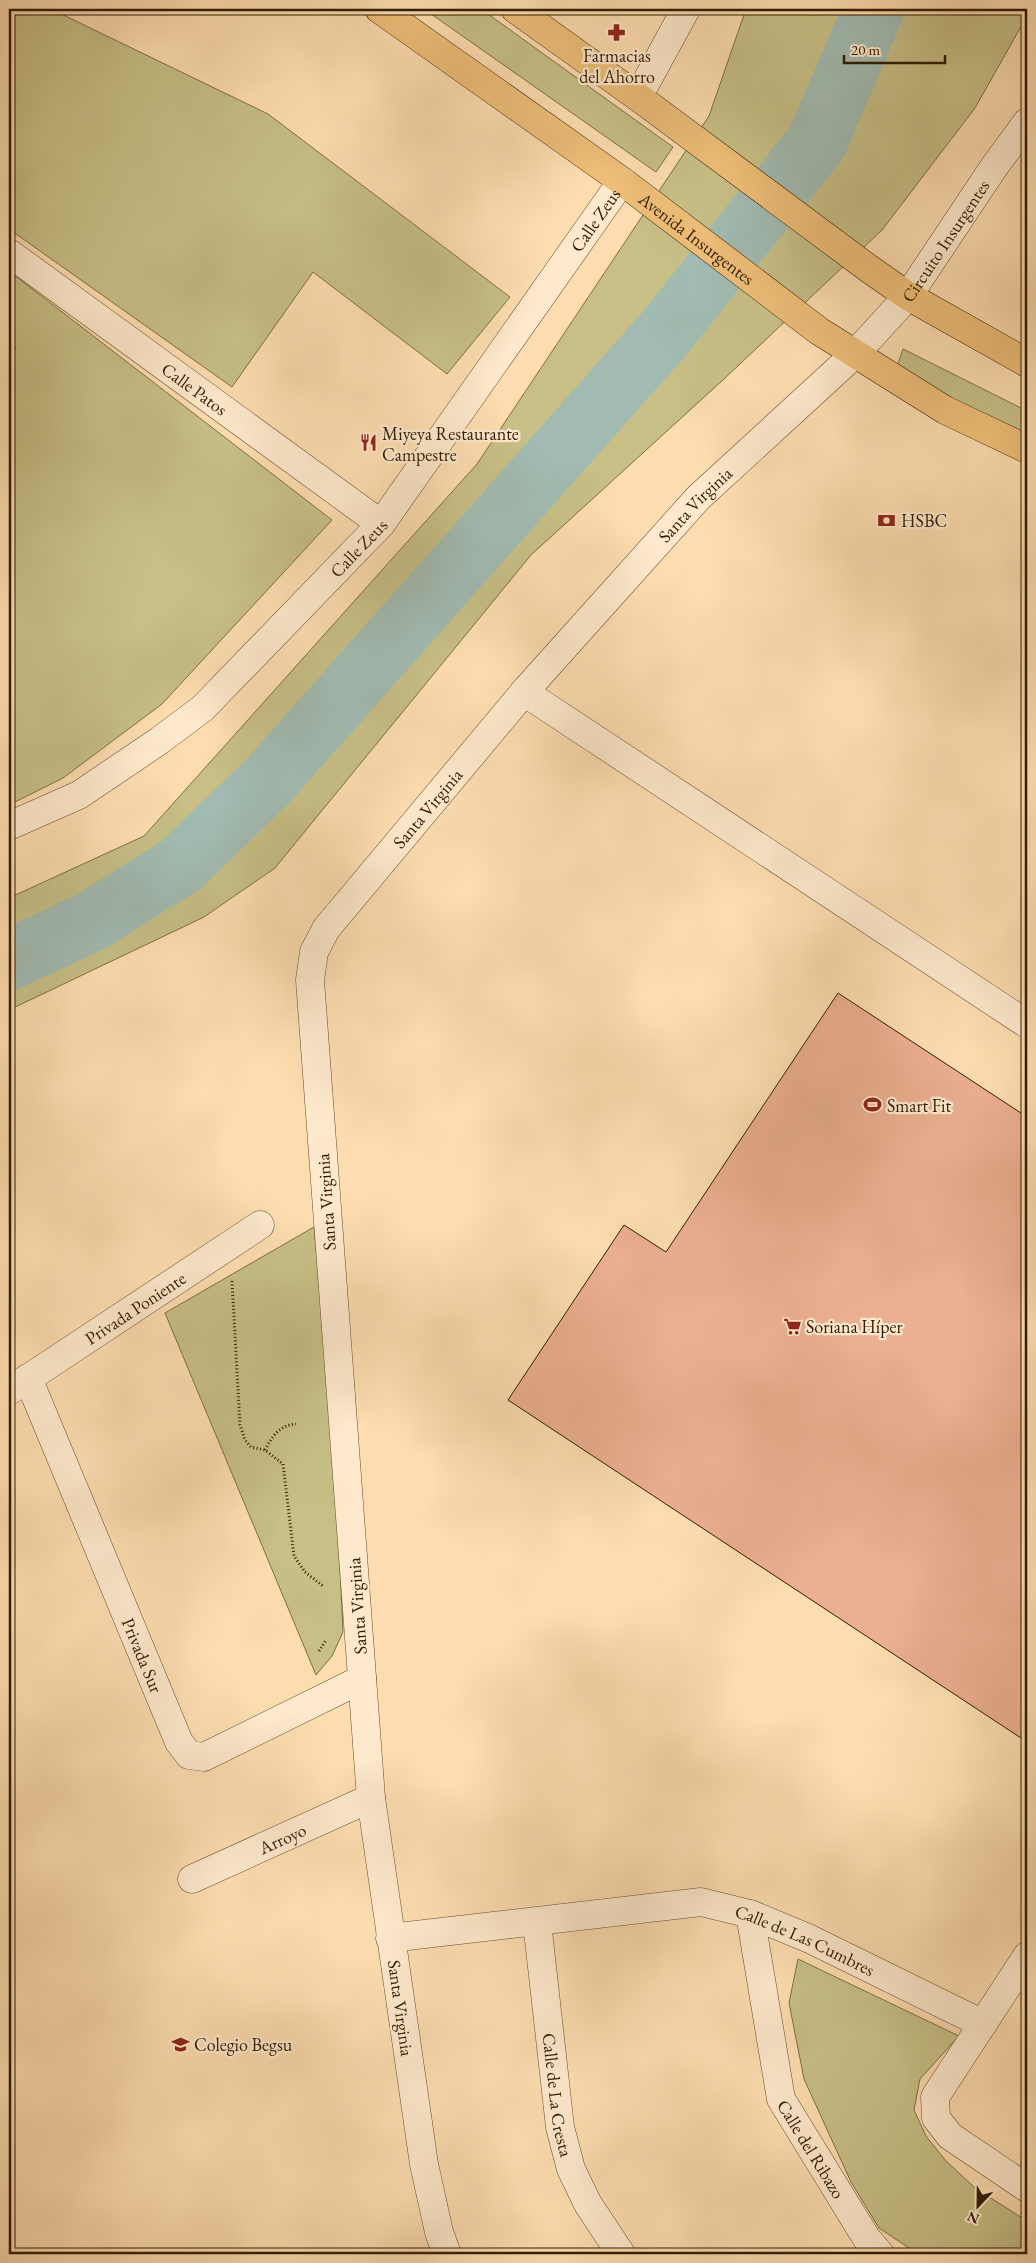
<svg xmlns="http://www.w3.org/2000/svg" width="1036" height="2263" font-family="'EB Garamond',serif">
	<style>
		.green { fill: #c7bf86; stroke: #7c6e44 }
		.lines { fill: none; stroke-linecap: round; stroke-linejoin: round }
		.river { stroke: #a1bbb2; stroke-width: 61 }
		.building { fill: #ebaf91; stroke: #301c02 }
		.minor-casing { stroke: #634c2e; stroke-width: 29 }
		.major-casing { stroke: #301c02; stroke-width: 29 }
		.path { stroke: #301c02; stroke-width: 3; stroke-dasharray: 1 2.5; stroke-linecap: butt }
		.minor { stroke: #fee9cc; stroke-width: 28 }
		.major { stroke: #eebe78; stroke-width: 28 }
		.labels { text-anchor: middle; dominant-baseline: central; stroke-width: 4.5; stroke-linejoin: round; paint-order: stroke }
		.poi-label { font-size: 18px; fill: #301c02; stroke: #fee9cc; text-anchor: start }
		.street-label { font-size: 18px; fill: #301c02; stroke: #fee9cc }
	</style>
	<rect width="100%" height="100%" fill="#fdddb0"/>
	<filter id="stains"><feTurbulence type="fractalNoise" baseFrequency=".004" numOctaves="4"/><feColorMatrix values="0 0 0 0 .2 0 0 0 0 .09 0 0 0 0 .02 0 0 0 .5 -.17"/></filter>
	<radialGradient id="worn" r=".72"><stop offset=".6" stop-color="#630" stop-opacity="0"/><stop offset="1" stop-color="#630" stop-opacity=".3"/></radialGradient>
	<g class="green">
		<polygon points="9,9 51,9 268,114 510,297 447,374 313,272 232,387 9,229"/>
		<polygon points="424,9 481,9 673,147 656,172"/>
		<polygon points="746,9 1027,9 1027,16 975,108 882,230 724,379 531,555 275,868 204,917 9,1010 9,898 144,836 477,464 709,116"/>
		<polygon points="9,271 332,520 162,704 63,778 9,805 9,358 16,348 9,343"/>
		<polygon points="903,349 1021,408 1027,403 1027,441 897,367"/>
		<polygon points="314,1227 333,1415 343,1632 332,1656 316,1675 165,1313"/>
		<polygon points="798,1959 959,2036 920,2079 914,2110 926,2136 945,2160 975,2188 1027,2221 1027,2254 918,2254 879,2228 851,2182 804,2079 789,2003"/>
	</g>
	<g class="lines">
		<polyline class="river" points="9,960 92,921 181,865 268,781 664,334 817,142 874,9"/>
	</g>
	<polygon class="building" points="838,993 1027,1117 1027,1742 508,1400 624,1225 666,1252"/>
	<g class="lines">
		<defs>
			<g id="minor">
				<polyline points="638,97 686,9"/>
				<path id="s1" d="M9 253 381 524"/>
				<polyline points="524,692 1027,1024"/>
				<path id="s2" d="M9 826 79 795 159 741 203 708 381 524 622 181"/>
				<path id="s3" d="M28 1378 179 1742 189 1755 204 1757 362 1679"/>
				<path id="s4" d="M9 1391 260 1225"/>
				<path id="s5" d="M192 1879 371 1798"/>
				<path id="s6" d="M750 1914 781 2099 867 2239 880 2254"/>
				<path id="s7" d="M537 1922 560 2127 571 2169 588 2204 621 2254"/>
				<path id="s8" d="M390 1938 701 1902 750 1914 810 1939 983 2024"/>
				<polyline points="1027,1956 935,2097 936,2118 950,2136 1027,2188"/>
				<path id="s9" d="M447 2254 439 2232 424 2164 371 1798 310 980 314 952 326 929 524 692 698 498 856 353 908 296 994 167 1027 122"/>
			</g>
			<g id="major">
				<path id="s10" d="M379 9 622 181 819 331 945 410 1027 449"/>
				<polyline points="515,9 638,97 868,268 908,296 1027,363"/>
			</g>
		</defs>
		<use href="#minor" class="minor-casing"/>
		<use href="#major" class="major-casing"/>
		<g class="path">
			<polyline points="232,1281 240,1425 245,1440 251,1447 265,1450 283,1464 294,1556 305,1572 323,1586"/>
			<path d="M265 1450C272 1436 280 1425 296 1424"/>
			<polyline points="319,1651 326,1640"/>
		</g>
		<use href="#minor" class="minor"/>
		<use href="#major" class="major"/>
	</g>
	<defs>
		<symbol id="pharmacy-bare" viewBox="-9 -9 18 18"><path d="M-2-6h4v4h4v4h-4v4h-4v-4h-4v-4h4Z" fill="#8f2418" stroke="#fee9cc" stroke-width="2.5" paint-order="stroke"/></symbol>
		<symbol id="restaurant-bare" viewBox="-9 -9 18 18"><path d="M-5-6h1v4h1v-4h1v4h1v-4h1v5L-1.5 .5V6h-2V.5L-5-1ZM5-6V6H3V1.5H1.5Q1.5-4 5-6Z" fill="#8f2418" stroke="#fee9cc" stroke-width="2.5" paint-order="stroke"/></symbol>
		<symbol id="bank-bare" viewBox="-9 -9 18 18"><path d="M-6-4H6V4H-6ZM0-2.3a2.3 2.3 0 1 0 0 4.6a2.3 2.3 0 1 0 0-4.6Z" fill="#8f2418" stroke="#fee9cc" stroke-width="2.5" paint-order="stroke"/></symbol>
		<symbol id="stadium-bare" viewBox="-9 -9 18 18"><path d="M0-5a6.5 5 0 1 0 0 10a6.5 5 0 1 0 0-10ZM-3.5-1.8h7v3.6h-7Z" fill="#8f2418" stroke="#fee9cc" stroke-width="2.5" paint-order="stroke"/></symbol>
		<symbol id="supermarket-bare" viewBox="-9 -9 18 18"><path d="M-6-5.5h2.5l.6 2H6L4.5 2H-2.5L-4.4-4H-6ZM-1.5 3.2a1.3 1.3 0 1 0 .1 0ZM3 3.2a1.3 1.3 0 1 0 .1 0Z" fill="#8f2418" stroke="#fee9cc" stroke-width="2.5" paint-order="stroke"/></symbol>
		<symbol id="school-bare" viewBox="-9 -9 18 18"><path d="M0-5L7-2L0 1L-7-2ZM-4 1L0 2.5L4 1V4Q0 6-4 4Z" fill="#8f2418" stroke="#fee9cc" stroke-width="2.5" paint-order="stroke"/></symbol>
	</defs>
	<g fill-rule="evenodd">
		<use href="#pharmacy-bare" x="604" y="20" width="25" height="25"/>
		<use href="#restaurant-bare" x="356" y="430" width="25" height="25"/>
		<use href="#bank-bare" x="874" y="508" width="25" height="25"/>
		<use href="#stadium-bare" x="860" y="1092" width="25" height="25"/>
		<use href="#supermarket-bare" x="780" y="1314" width="25" height="25"/>
		<use href="#school-bare" x="168" y="2032" width="25" height="25"/>
	</g>
	<g class="labels">
		<g class="poi-label">
			<text x="617" y="55" text-anchor="middle">Farmacias<tspan x="617" dy="21">del Ahorro</tspan></text>
			<text x="382" y="433">Miyeya Restaurante<tspan x="382" dy="21">Campestre</tspan></text>
			<text x="901" y="520">HSBC</text>
			<text x="887" y="1105">Smart Fit</text>
			<text x="806" y="1326">Soriana Híper</text>
			<text x="194" y="2044">Colegio Begsu</text>
		</g>
		<g class="street-label">
			<text stroke="none"><textPath href="#s2" startOffset="856">Calle Zeus</textPath></text>
			<text stroke="none"><textPath href="#s10" startOffset="392">Avenida Insurgentes</textPath></text>
			<text stroke="none"><textPath href="#s9" startOffset="2265">Circuito Insurgentes</textPath></text>
			<text stroke="none"><textPath href="#s1" startOffset="230">Calle Patos</textPath></text>
			<text stroke="none"><textPath href="#s9" startOffset="1900">Santa Virginia</textPath></text>
			<text stroke="none"><textPath href="#s2" startOffset="451">Calle Zeus</textPath></text>
			<text stroke="none"><textPath href="#s9" startOffset="1495">Santa Virginia</textPath></text>
			<text transform="translate(326 1202) rotate(-94)">Santa Virginia</text>
			<text stroke="none"><textPath href="#s4" startOffset="151">Privada Poniente</textPath></text>
			<text transform="translate(357 1606) rotate(-94)">Santa Virginia</text>
			<text stroke="none"><textPath href="#s3" startOffset="300">Privada Sur</textPath></text>
			<text stroke="none"><textPath href="#s5" startOffset="99">Arroyo</textPath></text>
			<text stroke="none"><textPath href="#s8" startOffset="424">Calle de Las Cumbres</textPath></text>
			<text transform="translate(401 2008) rotate(82)">Santa Virginia</text>
			<text stroke="none"><textPath href="#s7" startOffset="174">Calle de La Cresta</textPath></text>
			<text stroke="none"><textPath href="#s6" startOffset="246">Calle del Ribazo</textPath></text>
		</g>
	</g>
	<rect width="1036" height="2263" fill="none" stroke="#fdddb0" stroke-width="30"/>
	<rect x="10" y="10" width="1016" height="2243" fill="none" stroke="#301c02" stroke-width="2.5"/>
	<rect x="15" y="15" width="1006" height="2233" fill="none" stroke="#301c02"/>
	<g transform="translate(978 2206) rotate(202)" stroke="#fee9cc" stroke-width="4" paint-order="stroke">
	<path d="M0-4L9 19L0 12L-9 19Z" fill="#301c02"/>
	<text y="-8" font-size="14" font-weight="bold" text-anchor="middle" fill="#301c02">N</text>
	</g>
	<path d="M844 55v8h101v-8" fill="none" stroke="#301c02" stroke-width="2.5"/>
	<text x="851" y="55" font-size="15" fill="#301c02" stroke="#fee9cc" stroke-width="4" paint-order="stroke">20 m</text>
	<rect width="100%" height="100%" filter="url(#stains)"/>
	<rect width="100%" height="100%" fill="url(#worn)"/>
</svg>
